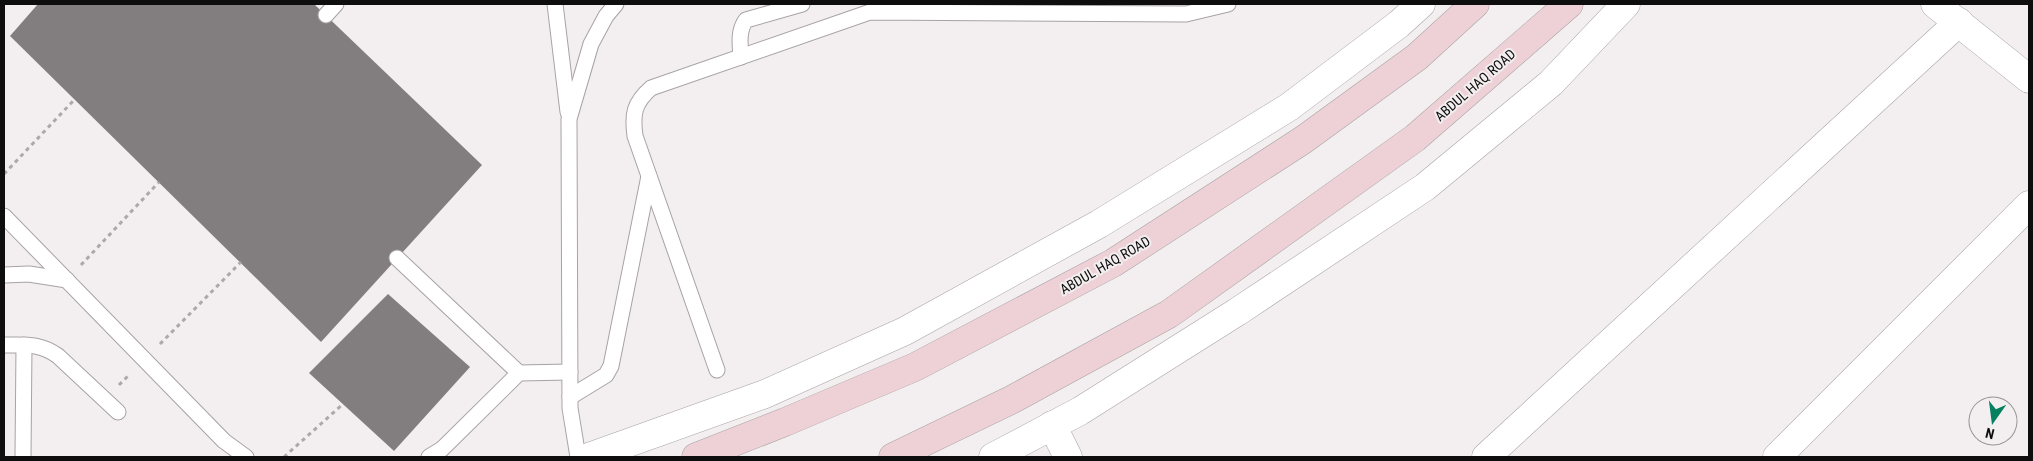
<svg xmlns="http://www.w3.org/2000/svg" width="2033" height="461" font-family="'Roboto Condensed',sans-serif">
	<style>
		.building { fill: #827d7e }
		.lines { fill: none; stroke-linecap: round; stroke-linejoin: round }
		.service-casing { stroke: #a8a3a3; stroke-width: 17 }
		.minor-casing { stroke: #a8a3a3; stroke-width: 29 }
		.secondary-casing { stroke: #a8a3a3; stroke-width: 29 }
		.path { stroke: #ada9aa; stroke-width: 3; stroke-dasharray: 4 4; stroke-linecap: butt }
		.service { stroke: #fff; stroke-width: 15 }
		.minor { stroke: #fff; stroke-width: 28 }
		.secondary { stroke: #edd1d7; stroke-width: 28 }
		.labels { text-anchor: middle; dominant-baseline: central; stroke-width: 4; stroke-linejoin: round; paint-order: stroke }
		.street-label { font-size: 14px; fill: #0f0e0e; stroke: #f3eeef }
	</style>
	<rect width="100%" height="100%" fill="#f3eeef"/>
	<g class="building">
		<polygon points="38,4 314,4 482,165 321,342 10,36"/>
		<polygon points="388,294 470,367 394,451 309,373"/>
	</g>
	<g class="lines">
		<defs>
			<g id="service">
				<polyline points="555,4 568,112"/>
				<polyline points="326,15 336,4"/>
				<path d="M741 57C740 45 738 30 746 20L802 4"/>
				<polyline points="4,216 224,441 246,457"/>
				<polyline points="397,258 519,373"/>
				<polyline points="4,275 29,274 67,280"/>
				<path d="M4 345C26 345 40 343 58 356L118 412"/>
				<path d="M717 370 635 136C632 114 634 103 651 88L870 12 1186 14 1228 4"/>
				<polyline points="570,397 606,375 611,366 649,176"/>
				<polyline points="23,457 24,345"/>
				<polyline points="429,457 442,449 519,373 570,372"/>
				<polyline points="578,457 570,408 569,119 591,44 606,16 616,4"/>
			</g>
			<g id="minor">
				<polyline points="1935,4 2029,79"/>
				<polyline points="1052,425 1068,457"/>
				<polyline points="589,457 765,394 905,331 1099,224 1289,107 1399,24 1421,4"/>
				<polyline points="993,457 1080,411 1237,312 1425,187 1551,83 1626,4"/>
				<polyline points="1486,457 1959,22"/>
				<polyline points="1777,457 2029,205"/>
			</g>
			<g id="secondary">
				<polyline points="696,457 785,422 915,367 1113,263 1303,140 1417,57 1475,4"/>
				<polyline points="893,457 1013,399 1169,314 1415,138 1569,4"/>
			</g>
		</defs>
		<use href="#service" class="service-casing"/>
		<use href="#minor" class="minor-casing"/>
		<use href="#secondary" class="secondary-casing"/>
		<g class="path">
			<polyline points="4,174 75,99"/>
			<polyline points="81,265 159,182"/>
			<polyline points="160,344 241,262"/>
			<polyline points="119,385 129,375"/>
			<polyline points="284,457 343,404"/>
		</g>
		<use href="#service" class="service"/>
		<use href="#minor" class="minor"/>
		<use href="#secondary" class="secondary"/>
	</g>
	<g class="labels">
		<g class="street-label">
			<text transform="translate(1475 85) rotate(-41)">ABDUL HAQ ROAD</text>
			<text transform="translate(1105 265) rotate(-30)">ABDUL HAQ ROAD</text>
		</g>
	</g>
	<rect width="2033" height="461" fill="none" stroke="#0f0e0e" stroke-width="10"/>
	<g transform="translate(1993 421) rotate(194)"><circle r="24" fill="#f3eeef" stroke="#989495"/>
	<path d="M0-4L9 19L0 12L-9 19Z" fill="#058160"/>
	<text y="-8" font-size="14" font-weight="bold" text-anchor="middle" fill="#0f0e0e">N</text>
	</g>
</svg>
